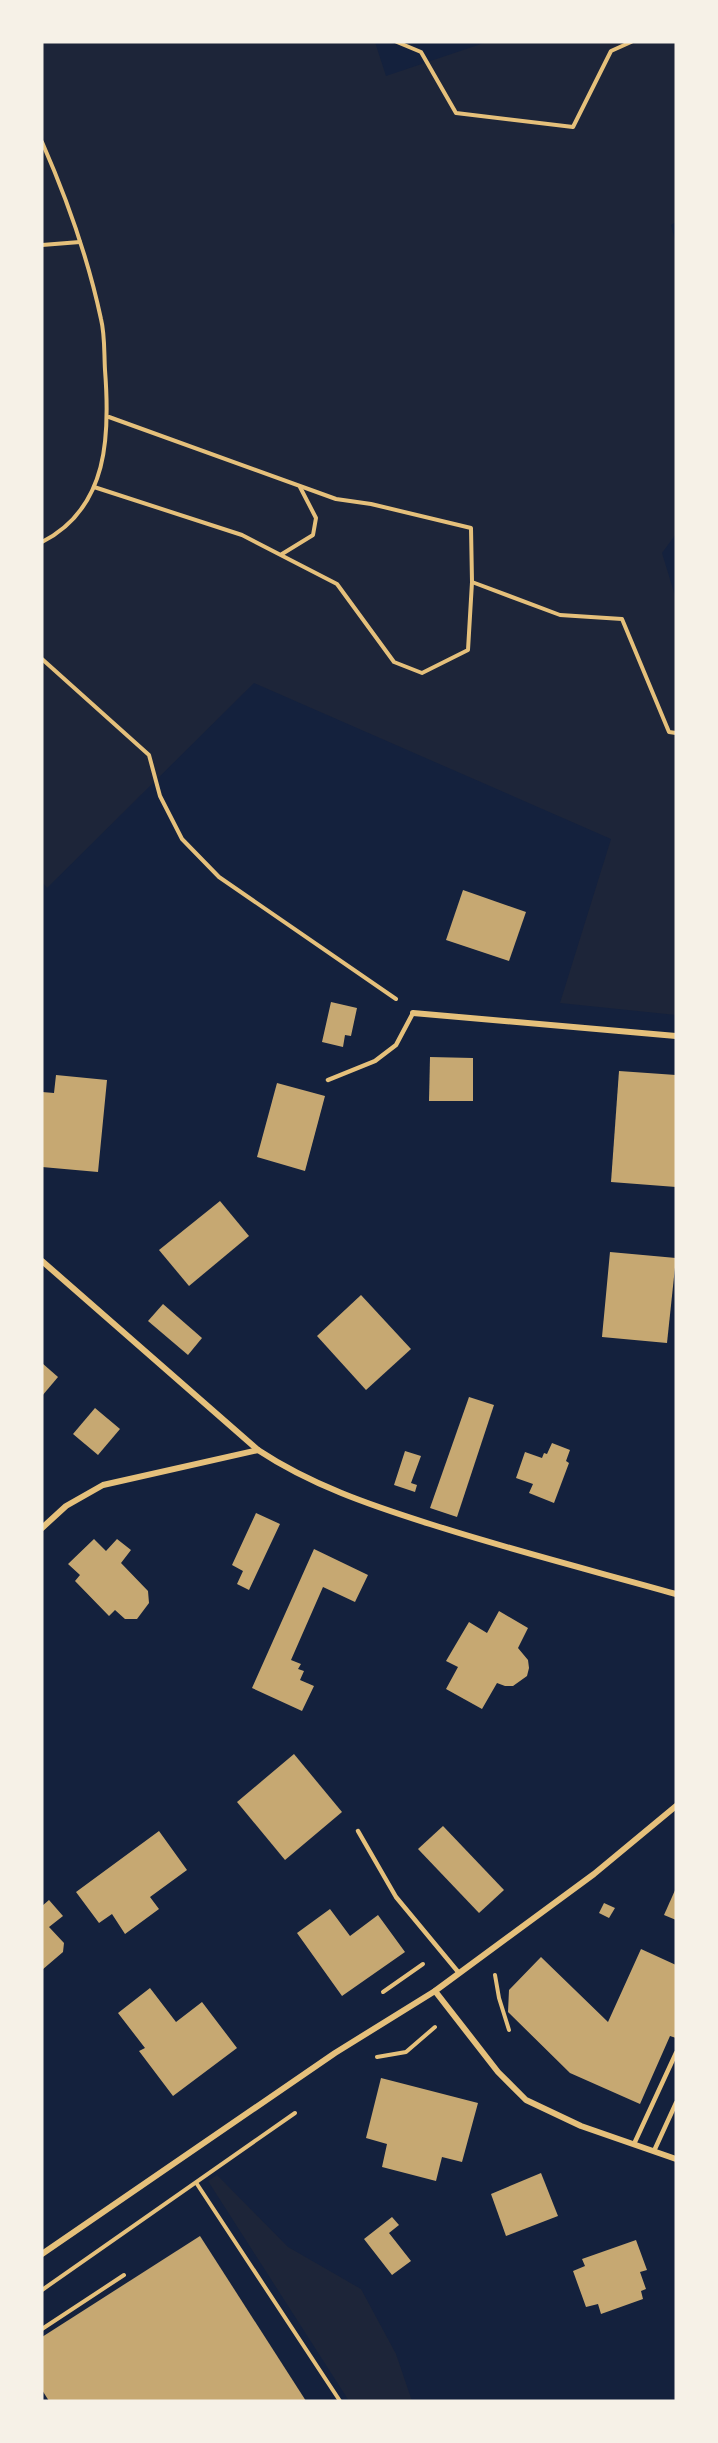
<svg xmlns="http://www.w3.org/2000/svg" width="718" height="2443" font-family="'DejaVu Sans',sans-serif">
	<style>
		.green { fill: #1d2539 }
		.building { fill: #c6a872 }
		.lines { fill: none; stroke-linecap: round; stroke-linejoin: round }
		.path { stroke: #e5c07b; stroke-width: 4 }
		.service { stroke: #e5c07b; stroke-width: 4.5 }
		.minor { stroke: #e5c07b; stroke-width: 6 }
	</style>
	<rect width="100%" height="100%" fill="#14213d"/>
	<g class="green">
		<polygon points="42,42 375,42 386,76 487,42 676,42 676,222 671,225 676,244 676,534 662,553 676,599 676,1015 560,1003 611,839 254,683 47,888 42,882"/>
		<polygon points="217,2175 288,2247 361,2289 396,2354 412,2401 349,2401 208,2181"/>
	</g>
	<g class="building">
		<polygon points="463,890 526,912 509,961 446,940"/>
		<polygon points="331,1002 357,1008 351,1036 345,1035 343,1047 322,1042"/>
		<polygon points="430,1057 473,1058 473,1101 429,1101"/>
		<polygon points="619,1071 676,1075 676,1187 611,1182"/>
		<polygon points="56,1075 107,1080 98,1172 42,1167 42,1092 54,1093"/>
		<polygon points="277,1083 325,1096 305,1171 257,1157"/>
		<polygon points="220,1201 249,1236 189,1286 159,1250"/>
		<polygon points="610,1252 676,1258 667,1343 602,1337"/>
		<polygon points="361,1295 411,1349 366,1390 317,1336"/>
		<polygon points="163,1304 202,1338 188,1355 148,1321"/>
		<polygon points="42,1363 58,1377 42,1396"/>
		<polygon points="469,1397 494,1405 457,1517 430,1508"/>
		<polygon points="95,1408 120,1429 98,1455 73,1434"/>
		<polygon points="552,1443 570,1450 566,1461 569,1463 554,1503 529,1493 533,1484 516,1478 525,1452 542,1458 544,1453 547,1454"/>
		<polygon points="405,1451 421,1456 411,1483 417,1485 415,1492 394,1485"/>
		<polygon points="256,1513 280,1524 249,1590 237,1584 243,1571 232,1565"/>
		<polygon points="94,1539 106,1551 117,1539 131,1550 121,1563 148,1591 149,1603 137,1619 125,1619 115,1610 109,1616 75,1581 80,1575 68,1564"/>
		<polygon points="314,1549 368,1575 355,1602 323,1587 291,1660 301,1664 298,1669 304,1671 300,1680 314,1686 302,1711 252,1688"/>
		<polygon points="499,1611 528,1628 518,1648 528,1660 529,1668 527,1676 513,1686 505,1686 497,1683 482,1709 446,1689 458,1667 446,1661 469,1622 487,1633"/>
		<polygon points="294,1754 342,1812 285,1860 237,1802"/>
		<polygon points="443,1826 504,1890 479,1913 418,1849"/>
		<polygon points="159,1831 187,1870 150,1897 159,1909 125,1934 112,1914 99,1923 76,1892"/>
		<polygon points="676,1888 676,1920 664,1915"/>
		<polygon points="49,1900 63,1916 49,1927 64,1943 63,1952 42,1970 42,1906"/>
		<polygon points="604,1903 615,1908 609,1918 599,1913"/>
		<polygon points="330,1909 350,1936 378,1915 405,1952 342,1996 297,1933"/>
		<polygon points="641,1949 676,1965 676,2038 670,2036 640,2104 570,2073 508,2012 509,1990 541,1957 608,2022"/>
		<polygon points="150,1988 176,2022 202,2002 237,2048 173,2096 139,2051 145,2048 118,2013"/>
		<polygon points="381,2078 478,2103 462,2162 442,2157 436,2181 382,2167 387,2144 366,2138"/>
		<polygon points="541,2173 558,2216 506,2236 491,2194"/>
		<polygon points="392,2217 399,2225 389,2233 411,2261 392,2275 364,2239"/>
		<polygon points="200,2236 306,2401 49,2401 42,2390 42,2337"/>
		<polygon points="636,2240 647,2270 640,2272 646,2289 641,2291 643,2299 601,2314 598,2304 586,2307 573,2271 585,2266 582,2259"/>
	</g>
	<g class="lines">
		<g class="path">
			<polyline points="397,42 421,52 456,113 573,127 611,51 631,42"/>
			<path d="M42 142C67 199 88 258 101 319 105 335 104 353 105 370 110 434 109 508 42 542"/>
			<polyline points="42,245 80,242"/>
			<polyline points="94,487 242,535 337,584 394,662 422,673 468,650 472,582 471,528 371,504 336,499 109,417"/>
			<polyline points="282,554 313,535 316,518 300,487"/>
			<polyline points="472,582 560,615 622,619 669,732 676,733"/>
			<polyline points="42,659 149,755 160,796 182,839 219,877 396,999"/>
			<polyline points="495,1975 499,1998 509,2030"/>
			<polyline points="383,1992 423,1964"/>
			<polyline points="377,2057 406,2052 435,2027"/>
			<polyline points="197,2184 340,2401"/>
			<polyline points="42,2290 295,2113"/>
			<polyline points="42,2329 124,2275"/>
		</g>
		<g class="service">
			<polyline points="328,1080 375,1061 396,1045 413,1013"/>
			<polyline points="358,1831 396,1897 459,1973"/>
			<polyline points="634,2144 676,2053"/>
			<polyline points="654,2151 676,2103"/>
		</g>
		<g class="minor">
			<polyline points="413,1013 676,1036"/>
			<path d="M42 1261 258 1450C311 1485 370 1505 430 1524 511 1550 594 1571 676 1594"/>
			<polyline points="42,1528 66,1506 103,1485 258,1450"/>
			<polyline points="435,1991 498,2072 526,2100 581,2126 676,2159"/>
			<polyline points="42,2254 335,2053 435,1991 594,1874 676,1806"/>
		</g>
	</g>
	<rect width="718" height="2443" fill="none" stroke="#f6f1e7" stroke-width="87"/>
</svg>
